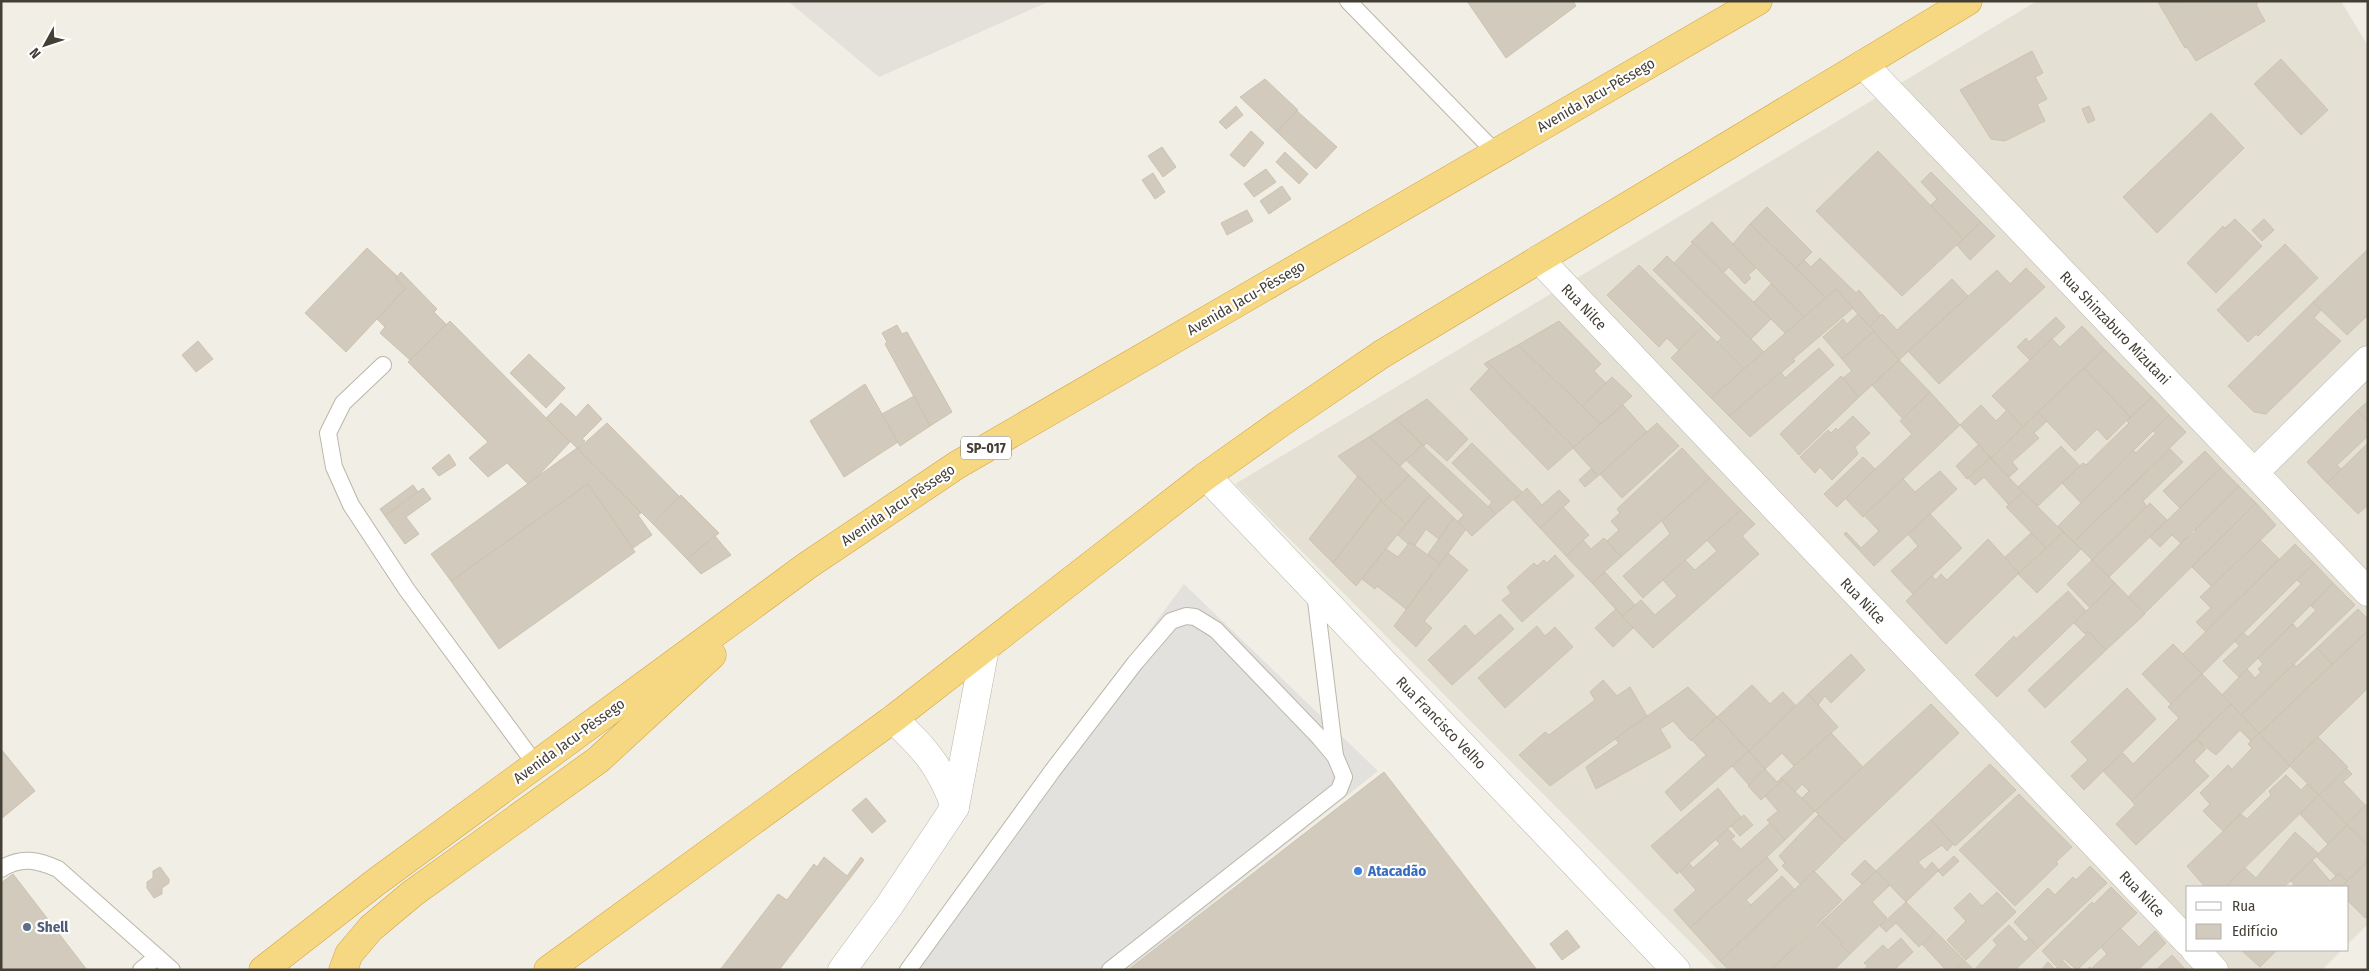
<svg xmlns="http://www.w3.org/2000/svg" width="2369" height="971" font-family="'Fira Sans Condensed',sans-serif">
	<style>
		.residential { fill: #e5e0d4 }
		.industrial { fill: #e4e0da }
		.parking { fill: #e3e1dd }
		.building { fill: #d2cabc; stroke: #cdc2af }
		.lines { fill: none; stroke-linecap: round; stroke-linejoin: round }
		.service-casing { stroke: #bcb6a9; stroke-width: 18 }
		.minor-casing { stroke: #bcb6a9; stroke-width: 29 }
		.tertiary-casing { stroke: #bcb6a9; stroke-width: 29 }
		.trunk-casing { stroke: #d3a33e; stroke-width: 29 }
		.service { stroke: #fff; stroke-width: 16 }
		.minor { stroke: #fff; stroke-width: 28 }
		.tertiary { stroke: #fff; stroke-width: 28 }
		.trunk { stroke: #f6d882; stroke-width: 28 }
		.shop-dot { fill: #3f7fe0; stroke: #fff; stroke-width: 2 }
		.service-dot { fill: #5c6f8a; stroke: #fff; stroke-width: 2 }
		.labels { text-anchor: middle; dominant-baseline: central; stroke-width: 4.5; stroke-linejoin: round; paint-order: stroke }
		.shield { fill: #fff; stroke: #7c7972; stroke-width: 1 }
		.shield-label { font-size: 14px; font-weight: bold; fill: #443f35 }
		.street-label { font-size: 15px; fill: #443f35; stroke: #fff }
		.shop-label { font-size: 15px; font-weight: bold; fill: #366cbe; stroke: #fff; text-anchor: start }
		.service-label { font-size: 15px; font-weight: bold; fill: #4e5e75; stroke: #fff; text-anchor: start }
	</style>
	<rect width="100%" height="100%" fill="#f1eee5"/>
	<polygon class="residential" points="2037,1 2341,1 2368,46 2368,924 2348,944 2348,887 2188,887 2188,950 2342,950 2322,970 1718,970 1235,484"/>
	<polygon class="industrial" points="788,1 1050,1 879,77"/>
	<polygon class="parking" points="1184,584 1378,771 1128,970 897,970"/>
	<g class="building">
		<polygon points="1467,1 1573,1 1576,6 1506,58"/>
		<polygon points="2259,1 2256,5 2265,21 2196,61 2187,47 2185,48 2158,2"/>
		<polygon points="2032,51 2043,73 2035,77 2047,99 2037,104 2045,121 2005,141 1991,139 1960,90"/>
		<polygon points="2281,59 2328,110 2301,135 2254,84"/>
		<polygon points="1265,79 1298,110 1277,132 1240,97"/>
		<polygon points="1236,106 1243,115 1226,129 1219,122"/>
		<polygon points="2089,106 2095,120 2088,123 2082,109"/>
		<polygon points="1297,111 1337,147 1316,169 1277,132"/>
		<polygon points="2211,113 2244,148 2157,233 2123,197"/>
		<polygon points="1251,131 1264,143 1244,167 1230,155"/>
		<polygon points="1162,147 1176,167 1163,177 1148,156"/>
		<polygon points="1878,151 1963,239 1902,296 1816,211"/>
		<polygon points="1285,152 1308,174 1299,184 1276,162"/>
		<polygon points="1266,169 1276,182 1254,197 1244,184"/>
		<polygon points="1931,172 1981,222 1963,239 1931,205 1937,199 1921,182"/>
		<polygon points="1153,173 1165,192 1155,199 1142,180"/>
		<polygon points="1282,186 1291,199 1269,214 1260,201"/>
		<polygon points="1767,207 1812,252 1796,268 1750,224"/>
		<polygon points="1247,210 1253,221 1227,235 1221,223"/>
		<polygon points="2235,219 2262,246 2216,293 2187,263 2223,226 2225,228"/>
		<polygon points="2264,219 2274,230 2262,241 2252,230"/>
		<polygon points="1712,222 1756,268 1748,275 1751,278 1745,284 1729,267 1723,273 1691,242"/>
		<polygon points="1981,222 1995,236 1970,260 1957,245"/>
		<polygon points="1750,224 1826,298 1804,317 1733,244"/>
		<polygon points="1693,243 1771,319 1751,339 1674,263"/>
		<polygon points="2285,244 2318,278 2258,336 2256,334 2248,342 2217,310"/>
		<polygon points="367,248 397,276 396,278 406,288 346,352 305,313"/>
		<polygon points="2368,249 2368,315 2347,335 2313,302"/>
		<polygon points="1667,256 1764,352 1744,369 1717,342 1722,338 1653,270"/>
		<polygon points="1820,258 1856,293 1859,290 1881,316 1869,327 1836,289 1826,298 1796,268 1804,260 1811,267"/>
		<polygon points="1639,265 1702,327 1679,350 1667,338 1659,347 1607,295"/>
		<polygon points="2026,268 2045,287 1939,384 1908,351 1997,270 2010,284"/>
		<polygon points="401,272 437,309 434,312 446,324 410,360 380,333 385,327 377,319 406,288 396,278"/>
		<polygon points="1952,279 1968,296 1899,360 1869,327 1882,314 1897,330"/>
		<polygon points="1771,284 1804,317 1785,333 1754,302"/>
		<polygon points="1836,289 1853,308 1793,359 1795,361 1729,416 1711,398"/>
		<polygon points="2313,302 2321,310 2314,318 2341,341 2266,414 2254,412 2228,386"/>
		<polygon points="1858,314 1874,331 1842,359 1823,337 1843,319 1847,324"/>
		<polygon points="2056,317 2065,327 2030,360 2017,347 2026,338 2029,342"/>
		<polygon points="450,321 570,442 536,478 528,484 507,463 488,477 469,458 488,442 408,362"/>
		<polygon points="1559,321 1601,364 1594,371 1606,383 1582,406 1518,345"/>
		<polygon points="897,325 902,334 907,332 952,412 930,426 885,344 887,342 882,333"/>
		<polygon points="2082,326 2104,349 2023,427 1992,396 2052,339 2060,347"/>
		<polygon points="1702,327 1744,369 1711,398 1671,358"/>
		<polygon points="1874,331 1899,360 1859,397 1843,378 1852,371 1842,359"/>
		<polygon points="198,341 213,359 196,372 182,355"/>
		<polygon points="1518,345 1601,424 1574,447 1487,362"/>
		<polygon points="1819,348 1834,365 1750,437 1729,416 1781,372 1785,378"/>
		<polygon points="2104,349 2152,397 2130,417 2084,368"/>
		<polygon points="529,354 565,388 546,408 510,373"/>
		<polygon points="1899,360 1930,392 1903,419 1872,385"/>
		<polygon points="1487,362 1574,447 1548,470 1470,389 1489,369 1484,364"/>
		<polygon points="2084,368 2130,417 2107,440 2097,429 2075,451 2038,412"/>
		<polygon points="1841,376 1859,397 1799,455 1780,434"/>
		<polygon points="1612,377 1632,396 1601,424 1582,406"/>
		<polygon points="865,384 898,442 844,477 810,421"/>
		<polygon points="1930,392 1960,425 1863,517 1845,498 1912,434 1900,421"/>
		<polygon points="914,396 930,426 900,446 882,414"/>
		<polygon points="2152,397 2169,415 2081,503 2062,483 2083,463 2086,465 2129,423 2127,421"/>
		<polygon points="1427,399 1468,439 1447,461 1427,443 1424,446 1396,419"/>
		<polygon points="2368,401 2368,421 2357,411"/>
		<polygon points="561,403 576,417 588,404 602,419 582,439 585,441 578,449 546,418"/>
		<polygon points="1623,405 1647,432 1598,476 1573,448"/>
		<polygon points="1981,405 1996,421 2007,410 2023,427 1991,458 1960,425"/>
		<polygon points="2357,411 2368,421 2368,436 2337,465 2341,469 2327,483 2307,462"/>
		<polygon points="2038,412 2047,421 2034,433 2039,438 2012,462 2018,469 2009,477 1991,458"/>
		<polygon points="2169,415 2186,432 2074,542 2058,526 2133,450 2136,453 2156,433 2153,431"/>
		<polygon points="1853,416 1870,433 1855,447 1858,454 1832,480 1820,467 1815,473 1800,457 1828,430 1831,433 1836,428 1838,430"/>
		<polygon points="1396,419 1422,445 1400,466 1369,437"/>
		<polygon points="607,423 680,497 653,524 578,449"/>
		<polygon points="1657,423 1679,446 1622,498 1600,474"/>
		<polygon points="1369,437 1409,475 1383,503 1338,456"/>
		<polygon points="1472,443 1522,492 1496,514 1488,507 1492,502 1452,463"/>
		<polygon points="2368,443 2368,505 2358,514 2327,483"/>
		<polygon points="1979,444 1990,458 1967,479 1956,466"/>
		<polygon points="1422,445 1496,514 1472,536 1458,521 1464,515 1406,460"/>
		<polygon points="2061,446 2080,466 2038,506 2018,487"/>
		<polygon points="577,448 641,513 638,515 652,535 633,548 588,484 451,581 431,554"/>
		<polygon points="1682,448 1710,478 1621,557 1607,541 1619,530 1611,521 1620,513 1617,509"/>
		<polygon points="2170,449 2183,462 2143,501 2147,507 2092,560 2074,542"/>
		<polygon points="2205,451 2221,468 2180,508 2163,491"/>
		<polygon points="449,454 456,465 439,476 432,468"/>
		<polygon points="1863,457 1875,469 1837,507 1824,494"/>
		<polygon points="1990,458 2023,492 2009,505 1984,477 1975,485 1968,478"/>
		<polygon points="2221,468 2239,486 2181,543 2172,535 2160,547 2150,537"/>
		<polygon points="1591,469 1598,476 1585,487 1579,480"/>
		<polygon points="1940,471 1957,489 1874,566 1844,534 1846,532 1861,548 1879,531 1864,515 1903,479 1915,492"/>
		<polygon points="1409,475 1430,495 1406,524 1383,503"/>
		<polygon points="1358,476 1381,500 1333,563 1309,539"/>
		<polygon points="1710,478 1741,510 1643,598 1623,576 1670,534 1662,521"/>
		<polygon points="588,484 635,552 499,649 451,581"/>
		<polygon points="413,485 418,492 385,516 380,509"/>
		<polygon points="2239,486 2256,503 2144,614 2128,597 2181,543 2196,531 2195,530"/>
		<polygon points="423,488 431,499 406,517 419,534 405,544 385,516"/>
		<polygon points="1527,488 1542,505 1559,490 1570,501 1540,528 1514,500"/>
		<polygon points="2023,492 2063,532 2046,548 2006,507"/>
		<polygon points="681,495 719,533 687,559 653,524"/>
		<polygon points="1430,495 1454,518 1439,539 1426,529 1415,545 1410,542 1408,544 1398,535"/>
		<polygon points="1381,501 1406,524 1356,586 1333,563"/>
		<polygon points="2150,503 2167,520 2109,577 2092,560"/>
		<polygon points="2256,503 2276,525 2212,587 2192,567"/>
		<polygon points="1563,507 1589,535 1566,556 1540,528"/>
		<polygon points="1741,510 1755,524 1742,536 1759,554 1653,648 1622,616 1641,600 1655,615 1677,596 1663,580 1685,560 1695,570 1717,551 1707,540"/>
		<polygon points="1930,514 1962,548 1913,594 1891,571 1918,546 1908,534"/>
		<polygon points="1454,518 1466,529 1440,564 1428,554"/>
		<polygon points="2063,532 2081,549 2037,593 2018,574"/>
		<polygon points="2031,533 2046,548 2019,573 2004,558"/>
		<polygon points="715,536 731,555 701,574 687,559"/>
		<polygon points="1604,538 1621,557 1592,583 1566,556 1583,540 1591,549"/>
		<polygon points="1988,539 2019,573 1946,644 1906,601 1932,576 1936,580 1941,574 1947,580"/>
		<polygon points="2260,540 2279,559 2206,632 2196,622 2211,608 2200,597"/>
		<polygon points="1410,542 1440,564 1406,609 1377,586 1375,589 1362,579 1386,549 1398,557"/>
		<polygon points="2295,544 2314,563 2202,674 2183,654"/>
		<polygon points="1448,553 1468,570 1424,621 1432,628 1416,647 1394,626"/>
		<polygon points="1555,555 1574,576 1522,622 1502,600 1511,593 1507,587 1534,563 1537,566 1544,560 1547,563"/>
		<polygon points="2092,560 2115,583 2090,608 2067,584"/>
		<polygon points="2314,563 2333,583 2239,677 2223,661 2239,646 2235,641 2243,632 2248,637 2301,584 2297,580"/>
		<polygon points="1605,572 1635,605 1622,616 1592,583"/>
		<polygon points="2115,583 2145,614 2106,650 2088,631 2085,634 2074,623"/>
		<polygon points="2333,583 2355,605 2241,715 2222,695 2247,669 2255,678 2261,672 2258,669 2263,664 2258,658 2293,624 2297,629 2316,610 2311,606"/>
		<polygon points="2068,591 2086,611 1997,697 1975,675 2014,636 2016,639"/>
		<polygon points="1616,609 1633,628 1613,647 1595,628"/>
		<polygon points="2358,609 2368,619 2368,631 2332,664 2317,648"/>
		<polygon points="1500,614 1514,629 1452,685 1428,660 1465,625 1475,636"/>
		<polygon points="1537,626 1545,636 1555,627 1573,647 1505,708 1478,678"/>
		<polygon points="2088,631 2106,650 2045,708 2028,690 2086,635"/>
		<polygon points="2368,631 2368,688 2289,765 2259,734"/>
		<polygon points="2173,644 2202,674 2171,704 2142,674"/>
		<polygon points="2317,648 2332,664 2259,734 2241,715 2294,664 2296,667"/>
		<polygon points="1851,654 1865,670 1831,703 1825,696 1818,705 1808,694"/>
		<polygon points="2202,674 2231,704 2132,801 2103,771 2123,753 2133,764 2179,718 2168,707"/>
		<polygon points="1603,680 1617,696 1630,687 1647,716 1550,786 1519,755 1545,732 1549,735 1595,700 1590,692"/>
		<polygon points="1752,685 1770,704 1783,692 1796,706 1749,751 1717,717"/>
		<polygon points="1688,687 1717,717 1691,741 1673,721 1660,729 1671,747 1596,789 1586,767 1619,743 1615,739"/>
		<polygon points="2127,688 2156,719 2084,790 2071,776 2088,760 2071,742"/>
		<polygon points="1808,694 1838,727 1794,766 1782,753 1765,769 1749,751"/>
		<polygon points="1931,704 1959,733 1845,841 1815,811"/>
		<polygon points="2231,704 2259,733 2251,741 2240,730 2216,755 2196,739"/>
		<polygon points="1717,717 1749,751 1681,811 1665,792 1706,755 1692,740"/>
		<polygon points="1831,733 1863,767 1815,811 1802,798 1809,791 1802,784 1795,792 1781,778"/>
		<polygon points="2259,733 2290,766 2223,831 2203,811 2210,804 2200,793 2228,765 2232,769 2252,748 2248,744"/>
		<polygon points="2318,737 2348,767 2319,795 2289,765"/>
		<polygon points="2196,739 2206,749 2194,761 2209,776 2136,845 2116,824 2135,805 2132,801"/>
		<polygon points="1,749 35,791 1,819"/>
		<polygon points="1749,751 1765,769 1749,785 1732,766"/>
		<polygon points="1990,764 2016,790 1955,846 1931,820"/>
		<polygon points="2346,768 2352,774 2343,782 2366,806 2346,825 2319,795"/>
		<polygon points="1765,769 1777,782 1781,778 1783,780 1761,800 1748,786"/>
		<polygon points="1384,772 1537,970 1128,970"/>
		<polygon points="2286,775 2301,790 2307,784 2319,795 2225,887 2205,887 2187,866 2241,814 2247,819 2271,795 2269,791"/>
		<polygon points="1783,780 1815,811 1785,840 1767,820 1778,811 1765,796"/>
		<polygon points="1718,788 1741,817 1677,874 1651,846"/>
		<polygon points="2019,794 2072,847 2056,862 2058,864 2015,906 1959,850"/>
		<polygon points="2319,795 2347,825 2328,844 2300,814"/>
		<polygon points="866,798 886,821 872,833 852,810"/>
		<polygon points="2367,804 2368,806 2368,846 2346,825"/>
		<polygon points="1744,815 1753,825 1740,836 1731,826"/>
		<polygon points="1818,815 1845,841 1801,885 1782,866 1785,863 1779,856"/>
		<polygon points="1931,820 1953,844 1947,851 1942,845 1918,862 1925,870 1932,862 1939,870 1906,902 1876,871"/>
		<polygon points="1770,823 1785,840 1690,928 1674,910 1696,890 1680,872 1689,863 1693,868 1720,844 1716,840 1728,829 1735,836 1731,839 1741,849"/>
		<polygon points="2347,825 2368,846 2368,861 2347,881 2339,873 2336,876 2316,856"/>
		<polygon points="2295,832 2319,854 2284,887 2225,887 2245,868 2256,878"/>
		<polygon points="1954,856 1959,861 1943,876 1938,871"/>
		<polygon points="824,857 847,876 861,857 864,860 779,970 720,970 778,894 787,900 814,864 817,867"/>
		<polygon points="1767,857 1778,870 1746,900 1751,905 1782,876 1795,890 1720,961 1690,928"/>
		<polygon points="1865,860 1876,871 1862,884 1851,874"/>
		<polygon points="2312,860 2330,881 2339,873 2347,881 2341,887 2291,887 2294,884 2291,881"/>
		<polygon points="2368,861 2368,916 2365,918 2348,901 2348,887 2341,887"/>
		<polygon points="2090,866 2107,883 2038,948 2014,922 2048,888 2055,895 2073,877 2076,880"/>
		<polygon points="160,867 169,879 169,883 162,888 162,894 154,898 147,888 147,882 153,878 153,871"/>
		<polygon points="1814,871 1842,900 1771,970 1729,970 1720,961"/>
		<polygon points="1876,871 1890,885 1872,902 1887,918 1850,954 1841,945 1843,943 1822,922"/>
		<polygon points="13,874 87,970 1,970 1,883"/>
		<polygon points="2111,887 2137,913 2077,970 2064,959 2056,966 2042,951 2092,902 2094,904"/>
		<polygon points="1997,892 2016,912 1966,960 1947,940 1966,921 1954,908 1970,893 1982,906"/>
		<polygon points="1906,902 1935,931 1919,947 1896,923 1886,932 1880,926"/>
		<polygon points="1822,922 1843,943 1841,945 1850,954 1834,970 1771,970"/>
		<polygon points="2009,925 2025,942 2029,938 2038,948 2015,970 1974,970 1997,945 1993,940"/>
		<polygon points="2120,928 2139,947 2155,931 2166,943 2138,970 2086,970 2090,967 2091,969 2107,954 2101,947"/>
		<polygon points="1567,930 1580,947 1562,960 1550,944"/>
		<polygon points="1935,931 1965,961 1956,970 1946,970 1922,944"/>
		<polygon points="1901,938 1913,952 1894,970 1863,970 1868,966 1864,963 1883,945 1888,950"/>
		<polygon points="2241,950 2277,950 2260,967"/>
		<polygon points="2172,955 2186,970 2157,970 2157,969"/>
		<polygon points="1965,961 1974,970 1956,970"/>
		<polygon points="2063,961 2072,970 2041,970 2048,962 2055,969"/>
	</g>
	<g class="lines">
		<defs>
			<g id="service">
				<polyline points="1348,1 1496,153"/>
				<polyline points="383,365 343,403 328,433 334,467 351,505 407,590 536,765"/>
				<polyline points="1315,593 1335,756"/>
				<path d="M1 869C21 856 38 860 58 869L172 970"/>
				<polyline points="141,970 157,957"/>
				<polyline points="908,970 1053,770 1135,663 1171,621 1186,616 1195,617 1216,630 1319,737 1335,756 1344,777 1339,790 1110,970"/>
			</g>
			<g id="minor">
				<polyline points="1539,259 2188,942"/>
				<polyline points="2254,473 2368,360"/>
				<polyline points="1206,476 1676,970"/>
				<polyline points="2195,950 2214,970"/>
			</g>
			<g id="tertiary">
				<polyline points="1863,64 2368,592"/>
				<path d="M893 719C924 747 941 767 955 807"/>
				<polyline points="842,970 889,906 955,807 985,648"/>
			</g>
			<g id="trunk">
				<polyline points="263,970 376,882 808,565 957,465 1758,1"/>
				<polyline points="343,970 349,954 371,928 413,893 598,760 712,655"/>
				<polyline points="548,970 893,719 1206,476 1282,422 1382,354 1968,1"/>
			</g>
		</defs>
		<use href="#service" class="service-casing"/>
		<use href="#minor" class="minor-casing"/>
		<use href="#tertiary" class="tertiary-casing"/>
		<use href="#trunk" class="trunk-casing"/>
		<use href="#service" class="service"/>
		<use href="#minor" class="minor"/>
		<use href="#tertiary" class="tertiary"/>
		<use href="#trunk" class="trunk"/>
	</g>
	<circle class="shop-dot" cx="1358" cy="871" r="5"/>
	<circle class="service-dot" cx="27" cy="927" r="5"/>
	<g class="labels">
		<rect class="shield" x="961" y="436.5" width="50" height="23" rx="4"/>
		<g class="shield-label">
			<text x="986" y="448">SP-017</text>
		</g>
		<g class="street-label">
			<text transform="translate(1596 95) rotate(-30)">Avenida Jacu-Pêssego</text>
			<text transform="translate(1246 298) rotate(-30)">Avenida Jacu-Pêssego</text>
			<text transform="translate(1584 307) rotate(46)">Rua Nilce</text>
			<text transform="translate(2115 328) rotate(46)">Rua Shinzaburo Mizutani</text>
			<text transform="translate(898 505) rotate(-34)">Avenida Jacu-Pêssego</text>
			<text transform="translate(1863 601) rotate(46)">Rua Nilce</text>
			<text transform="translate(1441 723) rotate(46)">Rua Francisco Velho</text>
			<text transform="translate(569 741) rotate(-36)">Avenida Jacu-Pêssego</text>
			<text transform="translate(2142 894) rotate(46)">Rua Nilce</text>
		</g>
		<g class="shop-label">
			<text x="1368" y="871">Atacadão</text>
		</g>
		<g class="service-label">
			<text x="37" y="927">Shell</text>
		</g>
	</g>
	<rect width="2369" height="971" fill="none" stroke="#443f35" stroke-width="5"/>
	<rect x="2186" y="886" width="162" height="65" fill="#ffffff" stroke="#b4b2ae"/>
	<rect x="2196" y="902" width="25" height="8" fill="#ffffff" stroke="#b4b2ae"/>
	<text x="2232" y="911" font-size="15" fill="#443f35">Rua</text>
	<rect x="2196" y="924" width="25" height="15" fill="#d2cabc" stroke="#b4b2ae"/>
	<text x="2232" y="936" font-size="15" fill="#443f35">Edifício</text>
	<g transform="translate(45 45) rotate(230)" stroke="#ffffff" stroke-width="4" paint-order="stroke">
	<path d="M0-4L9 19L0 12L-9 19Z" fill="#443f35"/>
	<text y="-8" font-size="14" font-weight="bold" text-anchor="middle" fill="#443f35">N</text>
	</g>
</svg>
